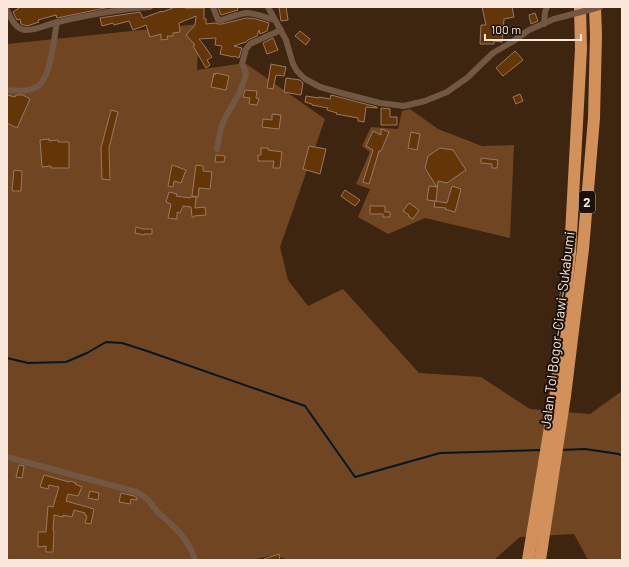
<svg xmlns="http://www.w3.org/2000/svg" width="629" height="567" font-family="Barlow,sans-serif">
	<style>
		.green { fill: #704622 }
		.lines { fill: none; stroke-linecap: round; stroke-linejoin: round }
		.stream { stroke: #001825; stroke-width: 2 }
		.building { fill: #633507; stroke: #987a63 }
		.minor { stroke: #725742; stroke-width: 6 }
		.motorway { stroke: #d2915b; stroke-width: 12 }
		.minor-bridge { stroke: #725742; stroke-width: 6 }
		.labels { text-anchor: middle; dominant-baseline: central; stroke-width: 4; stroke-linejoin: round; paint-order: stroke }
		.shield { fill: #1c1108; stroke: #b7a89c; stroke-width: 1 }
		.shield-label { font-size: 13px; font-weight: bold; fill: #f9e8db }
		.street-label { font-size: 14px; fill: #f9e8db; stroke: #1c1108 }
	</style>
	<rect width="100%" height="100%" fill="#3e2510"/>
	<g class="green">
		<polygon points="199,24 197,70 245,63 325,119 280,247 288,280 308,306 343,289 419,373 481,377 530,409 590,414 622,391 622,560 588,560 574,534 520,537 494,560 288,560 275,555 250,560 7,560 7,44"/>
		<polygon points="410,109 438,129 482,146 514,145 510,238 425,218 388,234 358,217 370,189 356,184 370,152 362,146 371,127 398,129 402,111"/>
	</g>
	<g class="lines">
		<g class="stream">
			<polyline points="7,358 28,363 66,362 87,353 106,342 122,343 147,351 305,406 355,477 440,453 542,450"/>
			<polyline points="560,450 585,449 619,454 622,456"/>
		</g>
	</g>
	<g class="building">
		<polygon points="19,7 110,7 57,18 56,15 38,20 39,22 27,26 21,24 20,19 17,20 13,12 19,8"/>
		<polygon points="173,7 185,7 185,8 204,8 204,19 206,19 206,24 215,23 218,24 222,24 246,18 256,19 269,23 267,31 260,34 259,30 257,36 248,40 246,42 234,46 242,48 239,58 234,56 234,57 220,54 222,46 215,45 216,38 199,39 206,48 212,57 207,60 210,65 206,68 193,46 195,45 186,35 195,25 196,16 179,23 180,32 173,33 173,36 167,36 168,39 161,40 161,34 150,37 146,25 133,30 129,21 114,25 113,23 102,26 100,18 140,12 143,18 162,11 162,12 173,8"/>
		<polygon points="218,7 237,7 238,10 221,15"/>
		<polygon points="279,7 286,7 288,20 281,21"/>
		<polygon points="482,7 512,7 514,17 504,19 502,42 494,41 494,44 480,44 481,25 486,25"/>
		<polygon points="535,13 538,21 531,24 529,15"/>
		<polygon points="300,31 310,39 306,45 295,36"/>
		<polygon points="273,38 278,50 267,54 263,43"/>
		<polygon points="515,51 523,60 503,76 496,68"/>
		<polygon points="271,64 286,67 284,76 276,75 273,89 267,88"/>
		<polygon points="214,73 215,75 216,73 229,76 226,90 211,87"/>
		<polygon points="286,78 300,80 303,83 301,95 284,92"/>
		<polygon points="245,90 257,91 256,98 259,99 257,105 249,104 250,98 243,97"/>
		<polygon points="520,94 523,101 516,104 513,97"/>
		<polygon points="7,95 15,97 16,95 23,95 30,99 17,128 7,123"/>
		<polygon points="331,95 377,107 377,108 366,107 364,122 358,121 358,118 336,114 337,113 327,110 328,108 312,105 312,104 305,102 306,96 319,98 319,97 330,99"/>
		<polygon points="381,108 390,109 390,117 397,117 397,125 381,125"/>
		<polygon points="111,110 118,112 109,148 110,180 102,179 101,148"/>
		<polygon points="272,114 281,115 279,129 262,127 263,119 272,120"/>
		<polygon points="381,129 389,132 381,151 379,151 369,184 363,182 373,150 366,146 373,131 381,135"/>
		<polygon points="411,132 420,134 417,150 408,148"/>
		<polygon points="49,139 49,141 58,140 58,142 69,142 69,168 51,168 51,166 42,167 40,140"/>
		<polygon points="309,146 326,149 320,174 303,169"/>
		<polygon points="261,148 268,148 268,150 282,152 280,168 273,168 274,161 258,161 258,155 261,155"/>
		<polygon points="440,148 453,150 466,170 447,183 438,181 436,201 427,200 429,186 437,187 425,168 428,156"/>
		<polygon points="216,155 225,156 224,162 215,162"/>
		<polygon points="481,158 498,160 497,168 492,168 492,164 481,163"/>
		<polygon points="172,165 186,170 181,183 174,181 173,187 168,186"/>
		<polygon points="196,165 203,166 203,171 212,172 210,189 199,188 198,197 192,196"/>
		<polygon points="14,170 22,171 21,191 12,191"/>
		<polygon points="452,186 461,189 455,212 445,209 446,208 434,207 435,201 447,203"/>
		<polygon points="345,190 360,200 355,206 341,196"/>
		<polygon points="169,192 177,194 176,196 190,198 190,197 196,197 195,208 205,207 206,215 194,216 194,217 192,217 191,207 183,206 180,213 177,212 177,219 168,218 171,204 166,202"/>
		<polygon points="409,203 419,210 413,219 408,216 409,215 403,211"/>
		<polygon points="370,206 385,206 385,212 390,212 390,217 383,217 383,214 370,214"/>
		<polygon points="136,227 143,229 152,229 152,234 144,234 144,235 135,233"/>
		<polygon points="19,465 24,466 22,478 16,477"/>
		<polygon points="44,475 69,482 70,481 76,483 75,484 82,487 78,496 68,494 66,501 94,509 91,524 85,523 87,516 85,515 85,513 74,510 72,517 63,515 63,517 54,515 53,531 54,531 53,552 46,552 46,546 38,547 38,532 46,532 48,506 53,507 59,487 49,485 48,489 40,487"/>
		<polygon points="90,491 99,493 98,500 88,498"/>
		<polygon points="121,493 134,496 137,498 137,500 131,499 130,504 119,502"/>
		<polygon points="279,554 280,560 264,560 264,559"/>
	</g>
	<g class="lines">
		<g class="minor">
			<path d="M213 7 218 20H221C229 18 238 14 246 13 256 13 266 18 275 20"/>
			<polyline points="268,7 286,40 293,64 297,71 305,79 320,87 345,94 380,103 404,106 425,101 447,92 467,78 493,53 512,42 529,30 554,19"/>
			<path d="M7 10C11 18 15 29 25 30 34 31 48 24 58 22 88 15 119 9 150 7"/>
			<polyline points="544,24 545,12 547,7"/>
			<path d="M7 90C17 91 29 92 38 86 51 78 54 37 57 22"/>
			<polyline points="217,149 221,128 225,118 239,94 245,78 246,73 242,64 246,49 250,44 254,42 281,30"/>
			<path d="M7 457 136 492C150 499 148 501 157 511 161 516 166 519 171 524 181 533 191 546 195 560"/>
		</g>
		<g class="motorway">
			<polyline points="528,560 556,391 570,253 581,49 580,7"/>
			<polyline points="540,560 565,396 583,249 594,118 596,35 595,7"/>
		</g>
		<polyline class="minor-bridge" points="554,19 600,7"/>
	</g>
	<g class="labels">
		<rect class="shield" x="579" y="191" width="16" height="22" rx="3"/>
		<g class="shield-label">
			<text x="587" y="202">2</text>
		</g>
		<g class="street-label">
			<text transform="translate(557 330) rotate(-83)">Jalan Tol Bogor–Ciawi–Sukabumi</text>
		</g>
	</g>
	<rect width="629" height="567" fill="none" stroke="#f9e8db" stroke-width="16"/>
	<path d="M485 34v6h96v-6" fill="none" stroke="#f9e8db" stroke-width="2"/>
	<text x="491" y="34" font-size="12" fill="#f9e8db" stroke="#1c1108" stroke-width="3" paint-order="stroke">100 m</text>
</svg>
